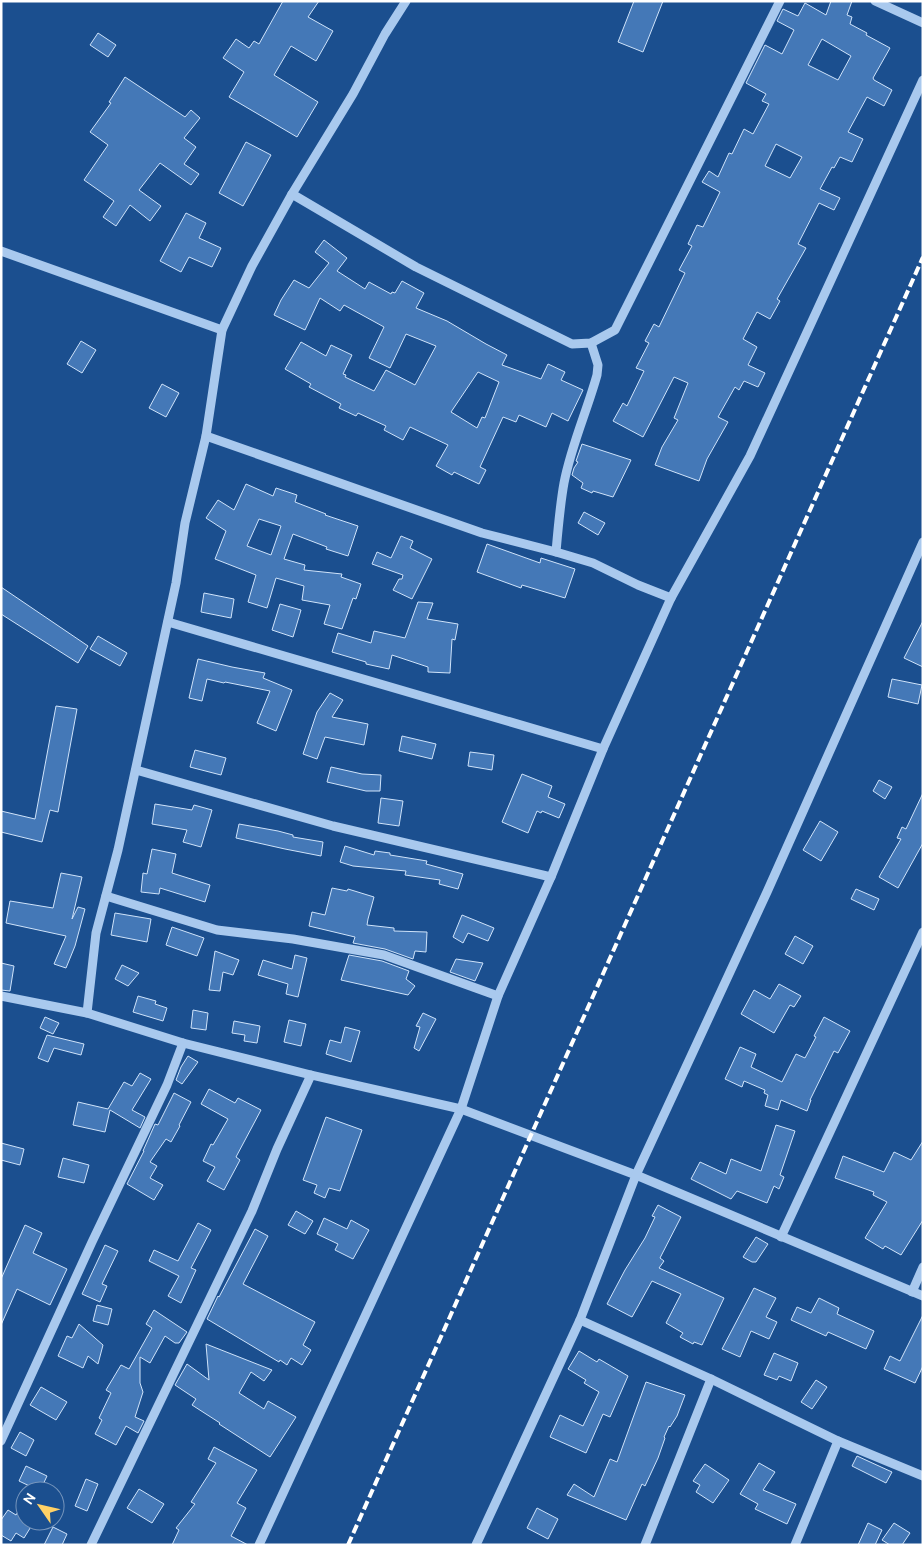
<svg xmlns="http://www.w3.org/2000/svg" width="924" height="1546" font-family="Ubuntu,sans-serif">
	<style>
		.building { fill: #4478b7; stroke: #cfe3fa; fill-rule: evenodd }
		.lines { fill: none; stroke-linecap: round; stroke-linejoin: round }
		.minor { stroke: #a9c9ee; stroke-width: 9 }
		.rail { stroke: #fff; stroke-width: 4; stroke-dasharray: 9 4; stroke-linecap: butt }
	</style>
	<rect width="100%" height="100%" fill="#1b4f8f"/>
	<g class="building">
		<polygon points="283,1 319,1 308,17 333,31 316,61 291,46 274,75 318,102 297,137 229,97 244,72 223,58 236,39 249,48 254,41 259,44"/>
		<polygon points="634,1 663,1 643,52 618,42"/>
		<path d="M831 1H852L847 15 852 17 850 24 867 33 866 35 890 48 873 78 874 80 892 90 884 106 867 97 848 132 863 139 852 162 840 157 834 168 832 167 820 189 840 198 834 210 819 203 798 244 806 248 777 299 780 301 770 319 757 312 743 339 757 347 748 365 765 373 758 387 744 381 739 390 735 387 718 417 728 422 707 459 699 481 655 465 662 447 678 420 674 418 688 383 674 377 643 437 613 421 623 403 627 406 644 371 636 368 649 343 645 341 654 324 659 327 685 273 679 270 692 246 688 244 697 225 703 227 720 192 702 182 709 171 718 177 729 153 732 154 744 129 753 134 769 104 762 101 766 94 746 83 765 45 782 54 794 30 777 21 783 9 798 16 805 3 826 15ZM822 39 851 56 838 80 808 65ZM776 144 802 157 790 178 765 166Z"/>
		<polygon points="98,33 116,45 108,57 90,45"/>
		<polygon points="125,77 185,117 191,110 200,118 184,138 196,147 184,164 199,174 191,185 160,163 139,190 161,206 150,221 130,205 116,226 103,217 114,201 84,180 108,145 90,132 111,103 109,102"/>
		<polygon points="246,142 271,155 243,206 219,193"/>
		<polygon points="186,213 206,223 199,238 221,248 212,267 189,257 181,272 160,261"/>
		<path d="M324 240 347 258 337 271 365 289 369 282 391 294 392 292 395 293 402 281 424 293 416 308 447 321 486 344 507 355 502 365 541 379 548 364 565 372 561 380 583 390 568 421 552 413 546 427 519 415 516 422 503 417 480 467 486 470 479 484 454 472 452 475 436 466 448 445 410 427 403 440 384 430 386 426 358 413 356 416 339 408 341 404 309 387 311 384 285 369 301 342 326 356 331 345 352 355 343 374 346 375 345 377 374 391 386 370 415 385 436 346 406 334 390 368 369 358 384 327 344 305 340 311 320 298 305 330 274 315 281 300 294 280 309 288 329 263 315 252ZM478 372 499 382 485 418 482 417 477 428 451 412Z"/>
		<polygon points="81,341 96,350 82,373 67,364"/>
		<polygon points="162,384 179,393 166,417 149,408"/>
		<polygon points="582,444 631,460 613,497 593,491 592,493 581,488 583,483 572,475 574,468 578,462 576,461"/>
		<path d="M246 484 273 496 276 488 297 495 295 502 326 514 325 515 358 526 348 556 326 549 327 547 293 534 284 559 305 565 304 570 342 574 341 577 361 584 356 599 353 598 342 629 324 624 330 605 302 600 304 586 276 578 267 608 248 602 256 575 215 559 226 531 206 518 218 500 234 510ZM259 519 281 526 271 555 247 546Z"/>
		<polygon points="584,512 605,523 598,535 578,523"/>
		<polygon points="401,536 413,541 410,548 432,559 412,599 393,590 399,579 402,579 403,575 372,564 377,552 391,558"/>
		<polygon points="487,544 540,563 541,558 575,569 565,598 522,585 521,588 477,572"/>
		<polygon points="1,587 88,646 78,663 1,614"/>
		<polygon points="204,593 234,599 231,618 201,612"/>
		<polygon points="418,602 433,603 427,619 458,624 455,640 452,639 450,673 428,672 428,667 392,655 389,669 366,664 366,662 332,652 338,633 371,643 374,631 405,638"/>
		<polygon points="280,604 301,610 293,637 272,630"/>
		<polygon points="923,621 923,667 904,658"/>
		<polygon points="98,636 127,653 120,666 90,649"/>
		<polygon points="198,659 232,667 265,673 263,678 292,690 276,731 257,723 270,691 225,682 224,683 207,679 202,701 189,698"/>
		<polygon points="892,679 922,685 918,704 888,697"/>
		<polygon points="330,693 343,700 332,717 368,724 364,745 325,737 317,759 303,754 317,712"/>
		<polygon points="56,706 77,709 58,812 50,810 42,842 1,832 1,811 35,819"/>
		<polygon points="402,736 436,744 432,759 399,751"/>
		<polygon points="195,750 226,758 221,775 190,767"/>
		<polygon points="470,752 494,755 492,770 468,766"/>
		<polygon points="331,767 362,774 381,775 380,791 366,791 327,782"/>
		<polygon points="522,774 552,786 548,797 565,804 559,818 542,811 541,813 537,811 528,833 502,822"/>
		<polygon points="879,780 892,787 885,799 873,791"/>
		<polygon points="923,793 923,843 898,888 879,877 901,839 897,838 902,827 906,829"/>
		<polygon points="381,798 403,801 399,826 378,823"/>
		<polygon points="155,804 192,810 194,805 212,810 201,847 183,842 187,830 152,824"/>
		<polygon points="820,821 838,832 821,861 803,850"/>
		<polygon points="239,824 278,831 293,835 293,837 323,842 321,856 285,849 236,838"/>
		<polygon points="345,846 374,855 375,851 390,853 390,855 427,861 426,864 463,874 458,889 439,884 440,880 405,875 406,871 353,866 340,862"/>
		<polygon points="152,849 176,854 172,873 210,885 205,902 160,888 159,894 141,892 143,873 147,874"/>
		<polygon points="61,873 82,877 72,919 78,907 85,909 75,946 66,968 54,964 66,936 6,923 10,901 53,908"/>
		<polygon points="332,888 347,891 348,889 374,897 368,919 367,925 394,928 394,931 427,932 426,952 415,951 413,959 385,949 353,943 355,937 309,926 312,912 325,915"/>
		<polygon points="856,889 879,899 874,910 851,899"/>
		<polygon points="115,913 151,919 147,942 111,935"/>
		<polygon points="462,915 494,928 488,941 468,933 463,943 453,937"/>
		<polygon points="172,927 204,938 197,956 166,945"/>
		<polygon points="795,936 813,946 803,964 785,954"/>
		<polygon points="215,951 239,960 233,975 223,972 220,991 209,990"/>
		<polygon points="295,955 307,958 298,997 286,994 288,984 258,975 263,960 292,969"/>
		<polygon points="349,955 382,961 409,971 406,979 415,986 408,995 341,980"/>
		<polygon points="456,959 483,963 475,981 450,972"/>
		<polygon points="1,963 14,966 10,991 1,990"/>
		<polygon points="122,965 139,973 128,986 115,979"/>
		<polygon points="779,984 801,996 794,1007 790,1005 774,1033 741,1014 754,990 770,999"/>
		<polygon points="138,996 156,1001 155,1004 167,1008 163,1021 133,1012"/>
		<polygon points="193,1010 208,1013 206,1030 191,1028"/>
		<polygon points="423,1013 436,1019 419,1051 414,1048 420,1027 416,1026"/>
		<polygon points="45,1017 59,1023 53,1034 40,1028"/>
		<polygon points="824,1017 850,1031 838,1053 834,1051 810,1100 811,1100 807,1111 781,1100 778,1110 765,1106 768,1095 764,1093 765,1090 744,1081 742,1087 725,1079 740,1047 756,1054 751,1067 782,1082 796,1054 805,1058 816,1037 814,1036"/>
		<polygon points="289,1020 306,1024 301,1046 284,1042"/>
		<polygon points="234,1021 260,1026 257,1043 244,1041 245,1035 232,1033"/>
		<polygon points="345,1027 360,1031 351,1062 326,1054 330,1040 341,1043"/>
		<polygon points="47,1035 84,1044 81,1055 54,1048 48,1062 38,1058"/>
		<polygon points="188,1056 198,1062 182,1084 176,1080 181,1067"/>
		<polygon points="140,1073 151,1079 132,1110 145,1117 140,1128 110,1110 105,1132 73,1125 78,1102 108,1109 124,1082 132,1086"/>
		<polygon points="209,1089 235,1103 238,1098 261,1110 236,1157 240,1160 224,1190 207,1181 215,1167 203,1161 211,1144 213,1145 228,1119 201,1104"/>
		<polygon points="174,1093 191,1102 179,1125 180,1126 171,1142 166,1139 150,1162 157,1166 150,1178 163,1185 154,1200 127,1184 144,1151 143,1151 155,1124 158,1125"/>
		<polygon points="326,1117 362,1130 340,1191 329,1188 325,1198 314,1193 317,1185 303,1180"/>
		<polygon points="776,1125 795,1131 780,1175 784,1177 779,1189 774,1186 767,1203 737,1191 731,1199 691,1179 700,1162 726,1174 731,1159 761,1171"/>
		<polygon points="923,1141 923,1220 901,1255 885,1246 883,1249 865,1238 887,1202 873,1195 874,1192 835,1178 843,1156 884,1172 894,1152 911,1160"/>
		<polygon points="1,1143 24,1149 20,1165 1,1160"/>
		<polygon points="63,1158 89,1165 84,1183 58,1177"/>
		<polygon points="658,1205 681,1217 660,1258 664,1261 659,1268 724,1298 702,1345 694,1342 693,1344 680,1337 683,1333 666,1323 681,1294 652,1281 632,1317 607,1304 625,1270 645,1238 655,1217 652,1216"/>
		<polygon points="296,1211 313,1221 305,1234 288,1225"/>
		<polygon points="324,1218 347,1229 351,1220 369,1230 353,1259 335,1250 338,1244 317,1234"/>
		<polygon points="198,1223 211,1230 191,1268 196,1270 181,1303 168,1296 179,1276 149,1261 154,1250 178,1261"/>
		<polygon points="25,1225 42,1233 33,1253 67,1269 50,1305 17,1289 1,1325 1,1279"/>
		<polygon points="255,1229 268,1236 243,1284 315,1322 303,1345 311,1350 302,1365 291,1358 287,1365 280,1360 279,1362 207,1319 218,1296 219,1297"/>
		<polygon points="756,1237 768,1244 756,1262 752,1262 743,1257"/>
		<polygon points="105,1245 118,1251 102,1284 107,1286 100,1302 82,1294"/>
		<polygon points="754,1288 776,1298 766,1317 777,1322 769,1339 751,1331 740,1357 722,1349"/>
		<polygon points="819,1298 839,1308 837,1314 874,1331 866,1349 828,1332 826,1336 791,1320 797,1307 811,1313"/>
		<polygon points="97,1305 112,1309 108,1325 93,1321"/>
		<polygon points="154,1310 187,1332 179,1343 175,1343 165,1336 150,1363 140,1357 140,1383 143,1392 135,1417 144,1421 138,1433 126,1426 116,1445 95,1434 102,1420 99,1418 111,1393 106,1390 121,1365 129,1369 152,1328 146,1324"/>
		<polygon points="923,1315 923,1366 915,1383 884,1369 890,1356 900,1361"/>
		<polygon points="79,1324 103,1345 98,1364 88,1356 83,1368 58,1356 67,1336 72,1338"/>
		<polygon points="206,1344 272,1370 264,1381 251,1372 239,1393 264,1409 268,1401 296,1417 270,1457 219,1424 220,1423 192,1405 196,1399 175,1385 187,1364 209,1380"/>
		<polygon points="579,1351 597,1362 599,1359 628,1376 610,1417 603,1414 586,1453 550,1437 560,1415 583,1426 599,1392 584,1383 586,1380 568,1369"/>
		<polygon points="774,1353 798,1363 791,1381 779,1376 777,1380 764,1375"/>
		<polygon points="816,1380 827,1387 812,1409 801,1402"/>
		<polygon points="646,1382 685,1395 677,1416 670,1427 669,1426 664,1437 665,1438 658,1458 645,1486 642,1484 626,1520 567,1495 574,1484 594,1497 610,1459 617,1462"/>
		<polygon points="41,1387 67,1402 56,1420 30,1405"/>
		<polygon points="20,1432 34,1440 26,1456 11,1448"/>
		<polygon points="214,1447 257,1470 237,1503 246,1508 231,1536 248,1545 172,1545 179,1530 176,1528 195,1504 191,1502 216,1463 208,1459"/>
		<polygon points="857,1456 892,1472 886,1483 852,1466"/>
		<polygon points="759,1463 775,1472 763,1490 796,1504 787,1524 755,1509 758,1504 740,1494"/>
		<polygon points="705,1464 729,1480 713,1503 696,1492 700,1485 693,1481"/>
		<polygon points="26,1466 47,1476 40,1491 19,1481"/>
		<polygon points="86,1479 98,1484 87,1511 75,1506"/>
		<polygon points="139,1489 164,1504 152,1523 127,1508"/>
		<polygon points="25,1500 25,1521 32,1525 24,1538 16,1533 11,1541 1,1535 1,1520 8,1510 16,1515"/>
		<polygon points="537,1508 558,1519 548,1539 527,1528"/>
		<polygon points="868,1523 882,1530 875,1545 858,1545"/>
		<polygon points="894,1523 910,1533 902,1545 890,1545 882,1540"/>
		<polygon points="53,1527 67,1534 62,1545 44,1545"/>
	</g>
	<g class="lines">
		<g class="minor">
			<polyline points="875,1 923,23"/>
			<polyline points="292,194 416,267 572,344 591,343 615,330 780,1"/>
			<polyline points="1,251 222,330"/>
			<path d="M591 343 598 365 597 375C587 411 571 446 564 483 560 505 558 529 556 552L593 563 638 585 671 598"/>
			<polyline points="206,436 482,533 556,552"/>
			<polyline points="168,622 603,749"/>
			<polyline points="136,770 333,826 551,877"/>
			<polyline points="106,896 217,930 293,939 384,955 498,996"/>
			<polyline points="1,996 87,1013 183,1043 311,1075 461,1109 636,1175 923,1296"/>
			<polyline points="87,1013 96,933 118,850 176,583 185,523 206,436 222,330 252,266 292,194 353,94 385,34 406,1"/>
			<polyline points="781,1237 923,932"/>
			<polyline points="912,1292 923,1267"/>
			<polyline points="580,1320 711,1379 838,1441 923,1476"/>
			<polyline points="1,1441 92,1242 167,1085 183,1043"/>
			<polyline points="91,1545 252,1211 277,1149 311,1075"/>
			<polyline points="259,1545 461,1109 498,996 551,877 603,749 671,598 750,456 923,80"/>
			<polyline points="476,1545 580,1320 636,1175 767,892 923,542"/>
			<polyline points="645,1545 711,1379"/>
			<polyline points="795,1545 838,1441"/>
		</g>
		<polyline class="rail" points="348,1545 923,257"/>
	</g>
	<rect width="924" height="1546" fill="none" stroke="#ffffff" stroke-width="5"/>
	<g transform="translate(40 1506) rotate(304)"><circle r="24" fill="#1b4f8f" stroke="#7695bc"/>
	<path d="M0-4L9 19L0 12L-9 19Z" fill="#ffd166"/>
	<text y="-8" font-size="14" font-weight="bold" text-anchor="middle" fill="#ffffff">N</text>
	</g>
</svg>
